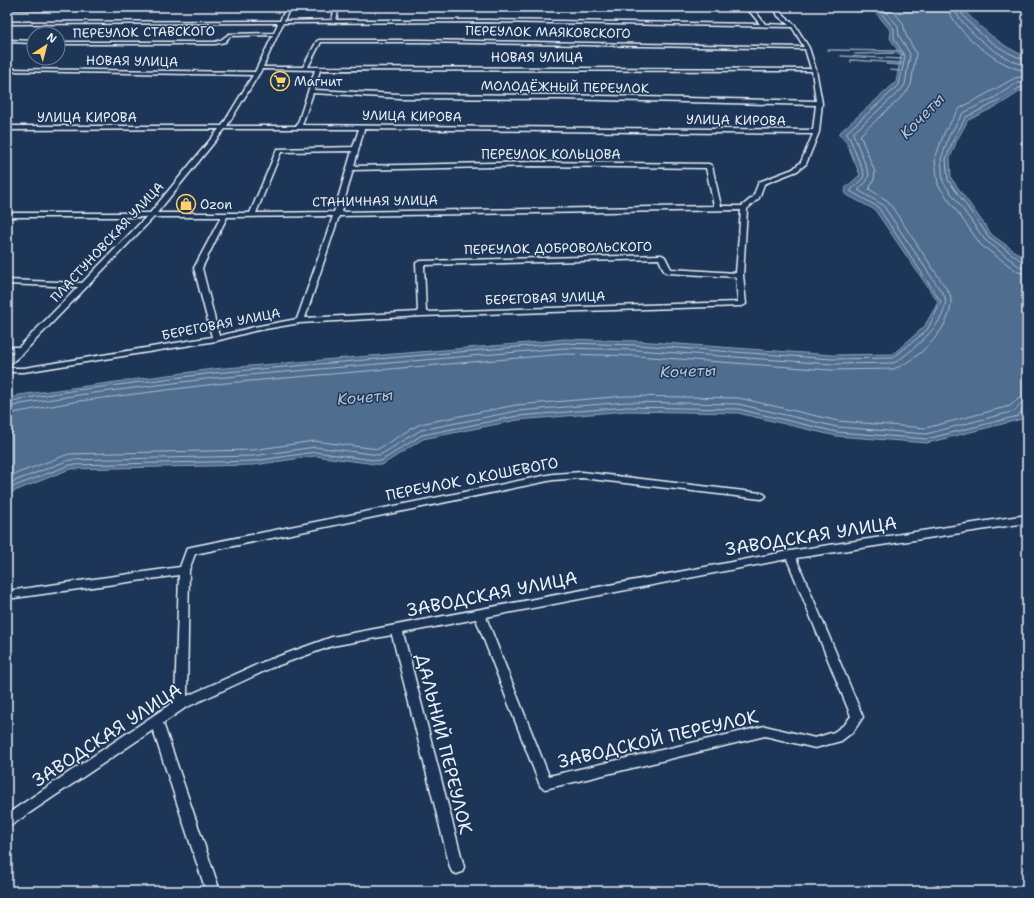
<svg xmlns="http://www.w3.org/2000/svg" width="1034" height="898" font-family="'Shantell Sans',sans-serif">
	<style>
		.water { fill: #506d8f; stroke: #8da2b9 }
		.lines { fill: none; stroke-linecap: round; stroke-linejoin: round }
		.shore { stroke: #abbcce; stroke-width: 1 }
		.stream { stroke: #8da2b9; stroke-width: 1.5 }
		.minor-casing { stroke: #e8f1f8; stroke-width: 3 }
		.minor { fill: #1d3557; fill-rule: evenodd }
		.labels { text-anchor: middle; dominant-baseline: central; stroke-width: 3; stroke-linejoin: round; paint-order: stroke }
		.far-street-label { font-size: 13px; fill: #e8f1f8; stroke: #1d3557 }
		.far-poi-label { font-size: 13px; fill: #e8f1f8; stroke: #1d3557; text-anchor: start }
		.street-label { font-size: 15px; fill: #e8f1f8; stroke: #1d3557 }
		.water-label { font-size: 16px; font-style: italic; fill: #b3c3d3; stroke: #1d3557 }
		.near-street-label { font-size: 18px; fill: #e8f1f8; stroke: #1d3557 }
	</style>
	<rect width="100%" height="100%" fill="#1d3557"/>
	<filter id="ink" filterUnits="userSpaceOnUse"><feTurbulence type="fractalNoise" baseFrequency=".025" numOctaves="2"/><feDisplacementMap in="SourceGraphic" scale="8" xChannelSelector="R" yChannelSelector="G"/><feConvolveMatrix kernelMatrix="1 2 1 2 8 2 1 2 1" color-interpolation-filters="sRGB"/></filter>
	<g filter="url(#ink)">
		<path class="water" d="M871 7H961C979 27 1002 47 1027 57V91H1021L999 105 968 120 957 140 950 158 951 178 992 235 1027 260V408L1022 419 927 443 836 436 738 413 627 411 518 420 423 439 382 465 315 456 254 465 70 469 7 494V400L19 395 213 369 528 343 564 339 637 341 832 355 893 354 924 327 938 302 875 210 845 194 846 187 860 175 846 141 838 134 896 82 901 56 890 38 891 31Z"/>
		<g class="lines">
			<g class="shore">
				<path d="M947 7C955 32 1001 69 1027 71"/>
				<path d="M953 7C961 28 1004 63 1027 65"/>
				<path d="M958 7C967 27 1006 56 1027 60"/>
				<polyline points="1027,76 1015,78 959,109 944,133 935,159 938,185 981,245 1018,272 1027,274"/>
				<polyline points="1027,82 1017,83 994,98 963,113 949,136 941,159 943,182 985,240 1020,267 1027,268"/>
				<polyline points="1027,87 1019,88 997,102 966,117 954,138 946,159 948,180 989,237 1023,262 1027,263"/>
				<polyline points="7,403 20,399 77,390 214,373 564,343 637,345 832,359 893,358 927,330 941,302 878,207 850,191 863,178 864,174 850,139 846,133 899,85 905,57 894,38 894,29 876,7"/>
				<path d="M7 408 21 404 78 395 214 378 564 348 637 350 832 364 893 363 898 361C914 348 950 321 945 297L883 205 858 190 867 181 869 174 853 133 902 89 905 84 910 54 899 36 898 26 882 7"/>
				<path d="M7 414 79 401 215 384 565 354 637 356 831 370 893 369C918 361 958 323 950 294L888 201 869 189 874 180 875 172 860 135 906 93 911 85 916 53 906 35 903 23 890 7"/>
				<polyline points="7,477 69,454 253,450 314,441 378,449 420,424 516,405 626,396 739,398 838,421 926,428 1010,406 1018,399 1027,397"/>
				<polyline points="7,484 69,460 253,456 315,447 380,455 421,430 517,411 627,402 738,404 837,427 926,434 1015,411 1020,404 1027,403"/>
				<polyline points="7,489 70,465 254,461 315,452 381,461 422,435 518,416 627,407 738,409 837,432 927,439 1018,416 1023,409 1027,408"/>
			</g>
			<g class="stream">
				<polyline points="827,50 901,51"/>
				<polyline points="855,54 894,53 904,55"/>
				<polyline points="841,56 903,59"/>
				<polyline points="851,62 851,60 902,63"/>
				<polyline points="886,64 901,65"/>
				<polyline points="890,70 900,71"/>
			</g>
			<defs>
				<g id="minor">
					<polygon points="12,7 47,8 49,9 47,10 13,9 11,8"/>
					<path d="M286 7H290L284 21 332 20 335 7H339L336 20H487L760 24 751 13 746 10 662 8 660 7 747 8 755 11 765 24 789 25 778 16 774 7H778L782 14 795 25 809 48 816 70 822 103 819 132 806 164 797 171 764 184 759 198 747 209 743 275 746 304 742 306 422 316 300 323 254 331 216 341 24 372H7V368H24L212 337 194 268 221 217H154L24 352 10 364H7V358L14 352 7 351V347H19L78 287 7 284V280L82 283 146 217H7V213H150L219 129 7 130V126H222L253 75 7 71V69L255 72 273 35 230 36 225 42 215 44H58V42H215L221 40 229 34 274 33 278 23 7 24V22L280 21ZM487 22 792 27 804 47 420 40H319L317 41 303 67H263L283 23ZM321 42H420L805 49 811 69 308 67ZM262 69 315 70 297 126H227ZM320 70 812 71 816 101 559 95 399 94 314 90ZM313 93 399 98 559 99 816 105 813 130 302 125ZM225 129H359L353 147 277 149 250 213H157ZM364 129 813 134 801 162 793 169 759 182 753 197 742 206H721L712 166 709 164 533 162 354 166ZM352 151 334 212 256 213 281 152ZM533 166 706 168 714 206 341 212 353 170ZM741 210 736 273 671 269 665 257 662 255 420 261 416 263 418 312 305 318 339 216ZM333 216 297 319 254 327 219 336 202 268 227 217ZM659 259 664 271 668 273 736 277 738 302 426 312 424 265Z"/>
					<polygon points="7,40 34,41 34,43 7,42"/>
					<polygon points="1025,141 1027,142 1027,146 1022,143"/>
					<path d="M582 472 761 493 764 494 766 496 764 498 761 499 582 478 553 480 195 554 189 570 187 696 263 662 332 637 790 551 1027 515V523L796 558 863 717 853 732 841 741 815 748 765 736 545 789 541 787 539 783 476 619 403 633 464 867 462 872 457 874 452 872 450 867 392 635 332 646 271 668 185 708 163 723 220 891H206L153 730 7 828V814L175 701 179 575 7 599V591L180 567 187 548 191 547 553 474ZM787 559 851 716 845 724 834 732 815 738 765 726 549 776 486 617Z"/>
				</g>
			</defs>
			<use href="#minor" class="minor-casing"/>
			<use href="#minor" class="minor"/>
		</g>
	</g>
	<defs>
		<symbol id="supermarket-ring" viewBox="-11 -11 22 22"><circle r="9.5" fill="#1d3557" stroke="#ffd166" stroke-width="1.5"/><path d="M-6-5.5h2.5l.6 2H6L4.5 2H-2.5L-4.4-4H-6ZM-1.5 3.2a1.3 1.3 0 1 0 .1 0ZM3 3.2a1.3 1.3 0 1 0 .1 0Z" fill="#ffd166"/></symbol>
		<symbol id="shop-ring" viewBox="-11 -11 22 22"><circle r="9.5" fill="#1d3557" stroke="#ffd166" stroke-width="1.5"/><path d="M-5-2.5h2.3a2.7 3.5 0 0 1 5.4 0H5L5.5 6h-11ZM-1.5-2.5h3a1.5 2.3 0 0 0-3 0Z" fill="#ffd166"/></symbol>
	</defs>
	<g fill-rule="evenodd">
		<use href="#supermarket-ring" x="269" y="70" width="22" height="22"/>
		<use href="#shop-ring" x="175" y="193" width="22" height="22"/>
	</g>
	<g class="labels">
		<g class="far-street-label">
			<text transform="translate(144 32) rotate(-1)">ПЕРЕУЛОК СТАВСКОГО</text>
			<text transform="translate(548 32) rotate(1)">ПЕРЕУЛОК МАЯКОВСКОГО</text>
			<text x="537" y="57">НОВАЯ УЛИЦА</text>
			<text transform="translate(132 61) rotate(1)">НОВАЯ УЛИЦА</text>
			<text transform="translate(565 87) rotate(1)">МОЛОДЁЖНЫЙ ПЕРЕУЛОК</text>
			<text transform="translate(412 116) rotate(1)">УЛИЦА КИРОВА</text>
			<text x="87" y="117">УЛИЦА КИРОВА</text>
			<text transform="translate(736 120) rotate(1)">УЛИЦА КИРОВА</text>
			<text x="551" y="154">ПЕРЕУЛОК КОЛЬЦОВА</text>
			<text transform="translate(375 201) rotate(-1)">СТАНИЧНАЯ УЛИЦА</text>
			<text transform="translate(107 242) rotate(-47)">ПЛАСТУНОВСКАЯ УЛИЦА</text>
			<text transform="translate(558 248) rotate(-1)">ПЕРЕУЛОК ДОБРОВОЛЬСКОГО</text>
			<text transform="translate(545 298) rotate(-2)">БЕРЕГОВАЯ УЛИЦА</text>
			<text transform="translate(221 324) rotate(-11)">БЕРЕГОВАЯ УЛИЦА</text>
		</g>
		<g class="far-poi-label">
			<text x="294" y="81">Магнит</text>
			<text x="200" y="204">Ozon</text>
		</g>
		<g class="street-label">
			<text transform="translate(472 479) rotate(-11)">ПЕРЕУЛОК О.КОШЕВОГО</text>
		</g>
		<g class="water-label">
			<text transform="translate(922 116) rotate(-46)">Кочеты</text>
			<text transform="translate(688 371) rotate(-2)">Кочеты</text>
			<text transform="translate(365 397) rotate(-5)">Кочеты</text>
		</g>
		<g class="near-street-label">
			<text transform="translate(811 536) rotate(-9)">ЗАВОДСКАЯ УЛИЦА</text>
			<text transform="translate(492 594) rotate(-11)">ЗАВОДСКАЯ УЛИЦА</text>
			<text transform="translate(107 735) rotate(-33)">ЗАВОДСКАЯ УЛИЦА</text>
			<text transform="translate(658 739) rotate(-13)">ЗАВОДСКОЙ ПЕРЕУЛОК</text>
			<text transform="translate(444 744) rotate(76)">ДАЛЬНИЙ ПЕРЕУЛОК</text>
		</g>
	</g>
	<rect width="1034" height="898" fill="none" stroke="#1d3557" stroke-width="24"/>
	<rect x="12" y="12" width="1010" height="874" fill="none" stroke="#e8f1f8" stroke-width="1.5" filter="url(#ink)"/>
	<g transform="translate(46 46) rotate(36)"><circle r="19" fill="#1d3557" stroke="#6e8097"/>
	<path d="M0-3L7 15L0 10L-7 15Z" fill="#ffd166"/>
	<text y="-6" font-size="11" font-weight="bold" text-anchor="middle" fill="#e8f1f8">N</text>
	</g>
</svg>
